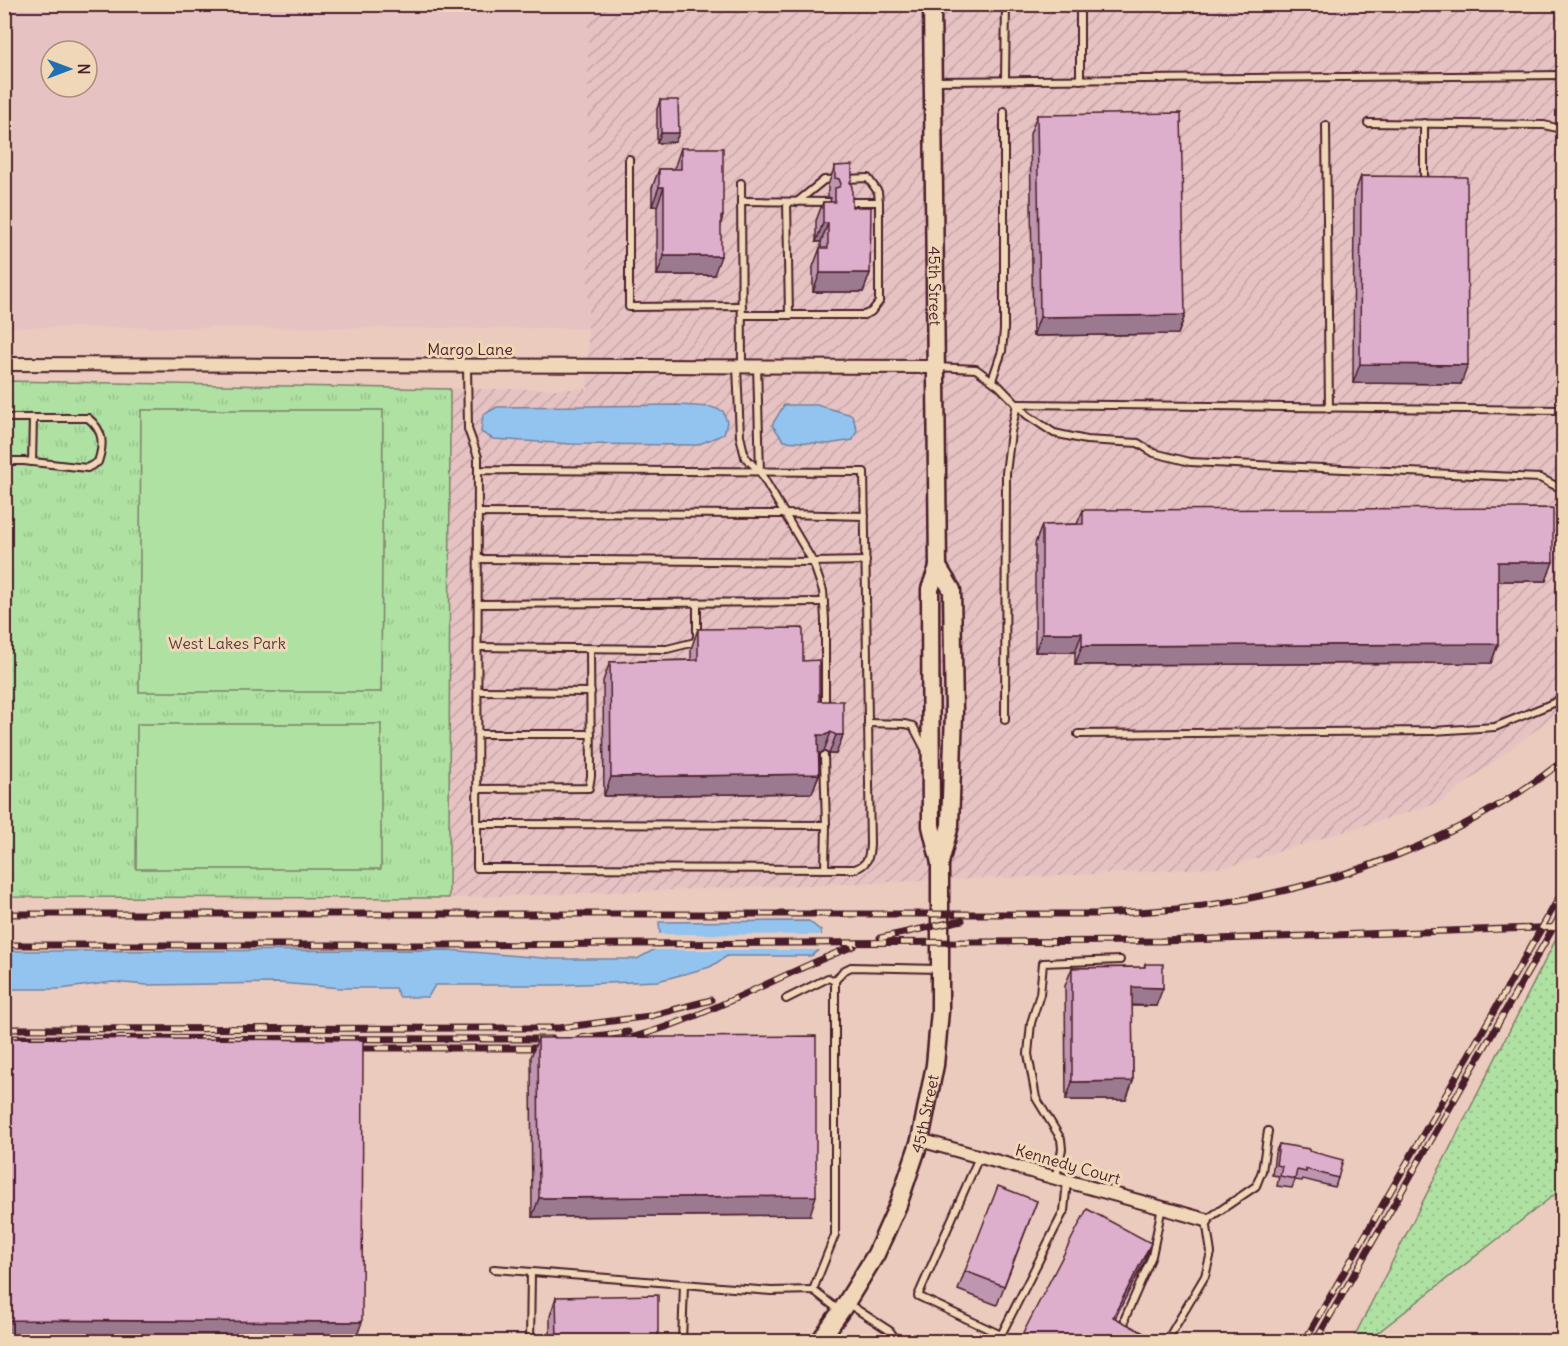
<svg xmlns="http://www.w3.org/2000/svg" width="1568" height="1346" font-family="Delius,sans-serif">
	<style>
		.built { fill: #e6c2c2; fill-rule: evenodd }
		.industrial { fill: url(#industrial-furrows) }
		.grass { fill: url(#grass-dots); stroke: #7c8067; stroke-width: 1.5 }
		.park { fill: url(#park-tufts); stroke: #7c8067; stroke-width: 1.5 }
		.pitch { fill: #afe1a3; stroke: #7c8067; stroke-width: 1.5 }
		.water { fill: #93c4ef; stroke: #7682a1; stroke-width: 1.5 }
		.pier { fill: #eacbbe }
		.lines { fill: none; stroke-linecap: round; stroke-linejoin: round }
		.service-casing { stroke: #4a1f2b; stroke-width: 10 }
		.minor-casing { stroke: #4a1f2b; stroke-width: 16 }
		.secondary-casing { stroke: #4a1f2b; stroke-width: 21 }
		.service { stroke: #efd7b7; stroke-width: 6 }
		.minor { stroke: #efd7b7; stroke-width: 12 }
		.secondary { stroke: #efd7b7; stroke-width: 16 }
		.rail-casing { stroke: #4a1f2b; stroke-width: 7 }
		.rail { stroke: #efd7b7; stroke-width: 4.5; stroke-dasharray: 14; stroke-linecap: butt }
		.wall { fill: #bf96b0; stroke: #4a1f2b; stroke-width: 1.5 }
		.shaded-wall { fill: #9b7a90; stroke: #4a1f2b; stroke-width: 1.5 }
		.building { fill: #deaecd; stroke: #4a1f2b; stroke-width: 1.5 }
		.labels { text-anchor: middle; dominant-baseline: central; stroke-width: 6; stroke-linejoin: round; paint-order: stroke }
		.street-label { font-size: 16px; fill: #4a1f2b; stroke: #efd7b7 }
		.park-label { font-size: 16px; fill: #593c3d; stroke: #efd7b7 }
	</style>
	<defs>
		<pattern id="industrial-furrows" width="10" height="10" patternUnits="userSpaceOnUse" patternTransform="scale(1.5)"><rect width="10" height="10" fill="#e6c2c2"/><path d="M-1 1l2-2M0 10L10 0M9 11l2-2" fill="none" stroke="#c7a6a7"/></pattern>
		<pattern id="grass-dots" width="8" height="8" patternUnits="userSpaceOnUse" patternTransform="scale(1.5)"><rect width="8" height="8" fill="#afe1a3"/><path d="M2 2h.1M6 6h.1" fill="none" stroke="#98c18c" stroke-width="1.8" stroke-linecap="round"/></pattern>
		<pattern id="park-tufts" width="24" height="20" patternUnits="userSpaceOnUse" patternTransform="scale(1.5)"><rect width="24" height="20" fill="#afe1a3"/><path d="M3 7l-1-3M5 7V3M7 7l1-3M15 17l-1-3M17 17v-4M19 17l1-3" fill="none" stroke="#98c18c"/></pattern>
	</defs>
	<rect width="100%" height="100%" fill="#eacbbe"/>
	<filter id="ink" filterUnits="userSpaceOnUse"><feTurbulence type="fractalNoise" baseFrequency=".0167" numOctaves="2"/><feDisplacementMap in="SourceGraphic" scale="12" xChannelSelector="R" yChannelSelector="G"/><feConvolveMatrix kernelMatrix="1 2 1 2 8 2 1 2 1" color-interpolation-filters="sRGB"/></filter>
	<g filter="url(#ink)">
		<path class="built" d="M5 5H588L589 328 5 327ZM51 51H87V87H51Z"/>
		<polygon class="industrial" points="588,5 1563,5 1563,709 1441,802 1228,867 1055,876 449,898 450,389 588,389"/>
		<polygon class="grass" points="1563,934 1563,1188 1367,1341 1352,1341 1558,935"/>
		<polygon class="park" points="5,381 450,389 449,898 5,897"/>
		<g class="pitch">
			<polygon points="141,410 383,410 381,692 139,692"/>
			<polygon points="137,724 381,724 381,869 136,869"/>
		</g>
		<g class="water">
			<polygon points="678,405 711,407 723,411 727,422 724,434 697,445 571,444 493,439 481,432 483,415 497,407"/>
			<polygon points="784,405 817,405 852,415 857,430 853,440 828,444 784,441 772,425"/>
			<polygon points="809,921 821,931 823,947 811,956 727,956 710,967 658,981 556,985 435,985 428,997 400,997 395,988 342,988 279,983 147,985 113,982 60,989 5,989 4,951 448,950 555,959 637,959 661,946 659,922"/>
		</g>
		<polygon class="pier" points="657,934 825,935 826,947 823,948 823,950 647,950 658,944"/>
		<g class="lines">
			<defs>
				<g id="service">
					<polyline points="1080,4 1080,80"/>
					<polyline points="1005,80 1006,4"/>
					<polyline points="934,81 1564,75"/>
					<polyline points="1368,123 1544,125 1557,128 1564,135"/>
					<polyline points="1424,123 1424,183"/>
					<polyline points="1326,125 1329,409"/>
					<polyline points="629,159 629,307 742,306"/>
					<polyline points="741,183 742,366"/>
					<polyline points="741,201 829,202"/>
					<polyline points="787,202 789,315"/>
					<polyline points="797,202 824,180 868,178 878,192 879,202"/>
					<polyline points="742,315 864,315 871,312 879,302 879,202 848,202"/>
					<path d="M467 366 468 429 478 457 477 868 855 869C868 864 869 858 870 845L864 472 478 470"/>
					<polyline points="757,366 760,472"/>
					<polyline points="737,367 740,436 745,457 760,472 813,562 823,591 825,619 825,709"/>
					<polyline points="936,367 976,369 999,386 1027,415 1054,433 1086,440 1138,443 1154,453 1190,462 1540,478 1564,490"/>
					<polyline points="992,380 1002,351 1004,330 1004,111"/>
					<path d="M4 418H88C104 431 104 444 98 462L87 468 24 461H4"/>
					<polyline points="32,462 33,418"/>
					<polyline points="478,513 784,514 865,516"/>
					<polyline points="478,559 813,562 866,561"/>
					<polyline points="478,604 824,602"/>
					<polyline points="478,647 667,649 695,642 697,637 697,603"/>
					<polyline points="478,691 591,692"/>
					<polyline points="1005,720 1006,473 1011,432 1017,404 1564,410"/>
					<polyline points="868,723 905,724 913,726 925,749"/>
					<polyline points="478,734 591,734"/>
					<polyline points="1078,734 1433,731 1495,727 1556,702 1564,693"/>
					<polyline points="824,756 826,825 825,869"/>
					<polyline points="478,789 589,788 591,776 590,649"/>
					<polyline points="478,824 826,825"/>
					<polyline points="835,981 843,971 851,967 939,969"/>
					<polyline points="786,999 828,978 835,981 835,1235 813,1290"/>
					<polyline points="979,1157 918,1296 1001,1335 1064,1211 1067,1181"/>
					<polyline points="1056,1178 1062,1149 1061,1139 1036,1098 1028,1054 1031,1023 1040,994 1043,963 1120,960"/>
					<polyline points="494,1269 771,1291 813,1290 840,1311"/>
					<polyline points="847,1303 890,1331 898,1342"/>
					<polyline points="1124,1331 1125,1318 1152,1256 1162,1207"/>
					<polyline points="530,1342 531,1272"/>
					<polyline points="682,1342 684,1284"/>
					<polyline points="1166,1342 1205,1276 1211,1253 1206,1220 1256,1186 1262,1171 1268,1131"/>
				</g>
				<g id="minor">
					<polyline points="4,364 936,367"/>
					<polyline points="920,1140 1206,1220"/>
				</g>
				<g id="secondary">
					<path id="s1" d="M932 4 938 567 930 589 931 826 940 863"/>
					<path id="s2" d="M819 1342 843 1308 876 1254 898 1205 920 1140 935 1065 940 1011V863L950 825 954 713 952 590 938 567"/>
				</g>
			</defs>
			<use href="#service" class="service-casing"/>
			<use href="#minor" class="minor-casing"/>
			<use href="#secondary" class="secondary-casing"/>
			<use href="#service" class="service"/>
			<use href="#minor" class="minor"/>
			<use href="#secondary" class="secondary"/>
			<defs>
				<g id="rail">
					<path d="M4 914H1096C1134 912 1172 911 1210 905 1336 886 1463 840 1564 760"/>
					<polyline points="880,938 962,920"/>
					<polyline points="4,945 449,945 1160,941 1564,927"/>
					<polyline points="4,1029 559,1028 650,1016 711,1000"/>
					<polyline points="4,1038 553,1039"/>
					<polyline points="580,1038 628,1032"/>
					<path d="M618 1041C700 1022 775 976 854 946"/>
					<polyline points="348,1048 549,1048"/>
					<polyline points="1304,1342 1564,889"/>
					<polyline points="1315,1342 1564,909"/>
				</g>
			</defs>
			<use href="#rail" class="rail-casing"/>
			<use href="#rail" class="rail"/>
		</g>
		<g class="wall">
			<polygon points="660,100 679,133 675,142 657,143 657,109"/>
			<polygon points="1037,115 1185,315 1178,334 1033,336 1030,134"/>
			<polygon points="681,148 723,216 721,223 714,275 657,275 657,206 652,206 652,188 659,169 674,169"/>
			<polygon points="835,166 850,184 852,207 870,273 863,292 813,292 813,267 820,248 821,248 821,242 816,242 816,221 823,202 830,202 831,198 828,197 828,185"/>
			<polygon points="1361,176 1461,384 1353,383 1354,195"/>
			<polygon points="1083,510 1546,581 1498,581 1498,644 1491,663 1075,665 1075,652 1035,652 1035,544 1042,525 1077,524"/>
			<polygon points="698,629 803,661 819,701 843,735 836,754 829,754 824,751 819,754 819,774 812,793 604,796 603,681 610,662 691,660 691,649"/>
			<polygon points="1145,964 1156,1006 1132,1006 1133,1081 1126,1100 1066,1100 1065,986 1072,968 1144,967"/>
			<polygon points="538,1038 810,1215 532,1217 531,1057"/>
			<polygon points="1279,1144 1309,1151 1338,1178 1335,1187 1303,1179 1302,1181 1295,1180 1292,1188 1277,1186 1279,1176 1272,1175 1275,1153"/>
			<polygon points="1037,1201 997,1305 958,1290 965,1271"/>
			<polygon points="556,1297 658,1341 550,1341 550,1316"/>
		</g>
		<g class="shaded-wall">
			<polygon points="661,133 679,133 675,142 657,143"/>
			<polygon points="659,187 664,187 657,206 652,206"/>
			<polygon points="823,223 828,223 821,242 816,242"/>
			<polygon points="664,256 721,256 714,275 657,275"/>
			<polygon points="820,273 870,273 863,292 813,292"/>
			<polygon points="1185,315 1178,334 1033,336 1040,317"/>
			<polygon points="1360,364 1468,365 1461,384 1353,383"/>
			<polygon points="1498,562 1553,562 1546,581 1491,581"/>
			<polygon points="1042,633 1082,633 1075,652 1035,652"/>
			<polygon points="1498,644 1491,663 1075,665 1082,646"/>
			<polygon points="831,732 824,751 819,754 812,754 818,735"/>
			<polygon points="836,735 843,735 836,754 829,754"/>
			<polygon points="819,774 812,793 604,796 611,777"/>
			<polygon points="1132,987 1163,988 1156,1006 1125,1005"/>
			<polygon points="1133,1081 1126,1100 1066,1100 1072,1082"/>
			<polygon points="816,1196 810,1215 532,1217 539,1198"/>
			<polygon points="1151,1243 1144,1262 1106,1336 1113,1317"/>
			<polygon points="4,1320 362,1322 355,1341 4,1339"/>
		</g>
		<g class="building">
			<polygon points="660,100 678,100 679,133 661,133"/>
			<polygon points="1181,113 1185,315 1040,317 1037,115"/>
			<polygon points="681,148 723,148 723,216 721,216 721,256 664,256 664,187 659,187 659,169 681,169"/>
			<polygon points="852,165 852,178 850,182 852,187 852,207 871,207 870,273 820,273 820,248 828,248 828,223 823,223 823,202 835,202 835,188 839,187 841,184 839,179 835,178 835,166"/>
			<polygon points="1361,176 1467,177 1468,365 1360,364"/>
			<polygon points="1553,508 1553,562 1498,562 1498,644 1082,646 1082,633 1042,633 1042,525 1083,524 1083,510"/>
			<polygon points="803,628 803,661 819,660 819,701 843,701 843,735 836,735 831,732 826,735 818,735 819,774 611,777 610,662 698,660 698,629"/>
			<polygon points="1145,964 1163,964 1163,988 1132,987 1133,1081 1072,1082 1072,968 1145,967"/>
			<polygon points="816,1036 816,1196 539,1198 538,1038"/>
			<polygon points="4,1038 363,1040 362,1322 4,1320"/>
			<polygon points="1279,1144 1309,1149 1309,1151 1343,1160 1338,1178 1306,1169 1306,1172 1297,1170 1295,1179 1280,1176 1282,1166 1276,1165"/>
			<polygon points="998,1186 1037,1201 1004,1286 965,1271"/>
			<polygon points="1087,1209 1151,1243 1113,1317 1159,1341 1019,1341"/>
			<polygon points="658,1295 658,1341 557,1341 556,1297"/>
		</g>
	</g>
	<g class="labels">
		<g class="street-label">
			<text stroke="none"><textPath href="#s1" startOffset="282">45th Street</textPath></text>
			<text x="470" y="349">Margo Lane</text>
			<text stroke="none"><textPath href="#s2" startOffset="254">45th Street</textPath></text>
			<text transform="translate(1068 1164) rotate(16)">Kennedy Court</text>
		</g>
		<g class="park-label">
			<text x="227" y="643">West Lakes Park</text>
		</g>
	</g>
	<rect width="1568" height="1346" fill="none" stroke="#efd7b7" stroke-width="24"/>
	<rect x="12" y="12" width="1544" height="1322" fill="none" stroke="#4a1f2b" stroke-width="2" filter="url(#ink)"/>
	<g transform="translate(69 69) rotate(90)"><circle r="28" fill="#efd7b7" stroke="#ad8d7f" stroke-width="1.5"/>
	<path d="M0-4.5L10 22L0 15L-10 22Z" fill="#1f6fb2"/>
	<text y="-9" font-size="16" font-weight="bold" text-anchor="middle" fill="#4a1f2b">N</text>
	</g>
</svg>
